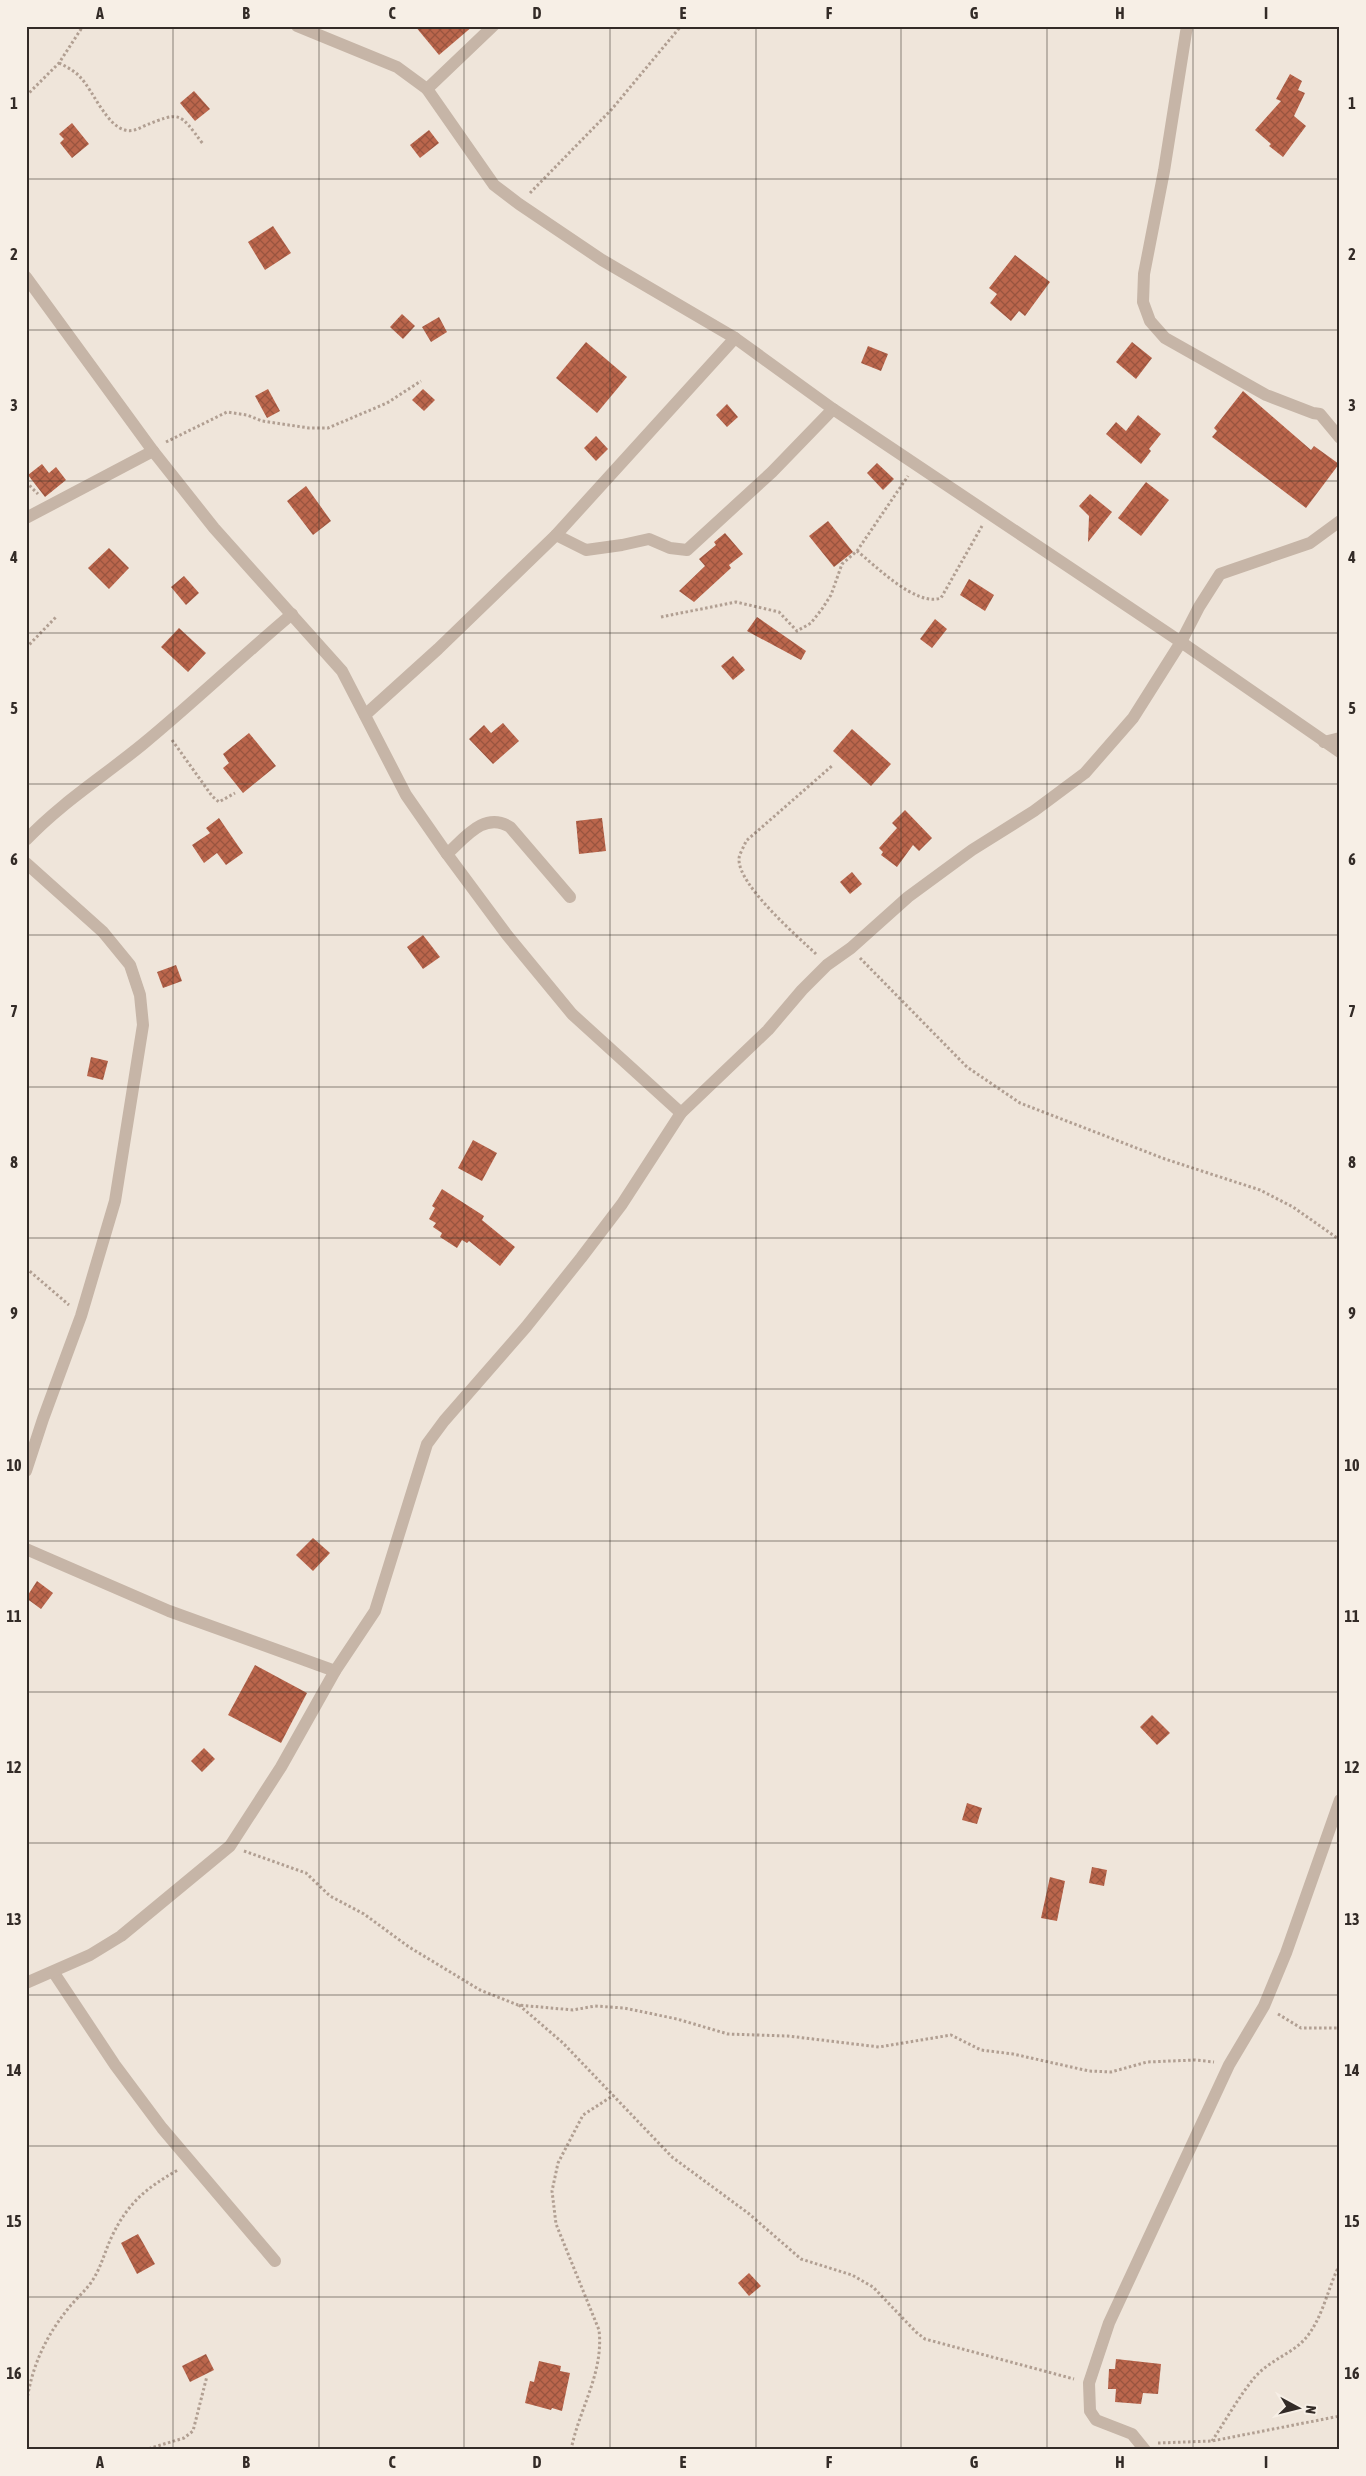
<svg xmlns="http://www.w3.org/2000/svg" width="1366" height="2476" font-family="'Asap Condensed',sans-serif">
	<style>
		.building { fill: url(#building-cross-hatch) }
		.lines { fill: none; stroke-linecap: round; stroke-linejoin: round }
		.path { stroke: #b19f92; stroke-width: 3; stroke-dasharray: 2.5 2.5; stroke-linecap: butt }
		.minor { stroke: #c6b5a7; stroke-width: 12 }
		.grid { fill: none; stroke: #332b27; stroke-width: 1; stroke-opacity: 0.55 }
		.neatline { fill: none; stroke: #332b27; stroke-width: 2 }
		.grid-label { font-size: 16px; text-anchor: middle; font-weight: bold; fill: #332b27 }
	</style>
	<defs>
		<pattern id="building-cross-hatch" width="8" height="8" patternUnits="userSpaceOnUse" patternTransform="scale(1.25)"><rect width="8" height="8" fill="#bb664c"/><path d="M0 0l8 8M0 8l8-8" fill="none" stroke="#99543f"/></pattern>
	</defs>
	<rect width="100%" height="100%" fill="#efe5da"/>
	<g class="building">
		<polygon points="415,26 473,26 439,55"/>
		<polygon points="1290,74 1302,81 1298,90 1305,93 1294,116 1306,126 1283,157 1269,146 1271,144 1255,130 1281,101 1276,99"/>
		<polygon points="194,91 210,109 195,121 180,103"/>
		<polygon points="72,123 89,144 72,158 60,143 64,139 59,134"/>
		<polygon points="429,130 439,143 420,158 410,145"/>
		<polygon points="273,226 291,253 265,270 248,242"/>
		<polygon points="1015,255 1050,282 1025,316 1019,311 1011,321 990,303 997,294 989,288"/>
		<polygon points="402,314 415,326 403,339 390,327"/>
		<polygon points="439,317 447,332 431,342 422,327"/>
		<polygon points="586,342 627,377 597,413 556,378"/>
		<polygon points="1132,342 1152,358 1136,379 1116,362"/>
		<polygon points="868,346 888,354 881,371 861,363"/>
		<polygon points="268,389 280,411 267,418 255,396"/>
		<polygon points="423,389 435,400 424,411 412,400"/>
		<polygon points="1243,391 1311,450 1314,446 1339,464 1306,508 1212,437 1217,431 1214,428"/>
		<polygon points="727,404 738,417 727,427 716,415"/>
		<polygon points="1138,415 1161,434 1149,449 1151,451 1141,464 1106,434 1116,422 1126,431"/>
		<polygon points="596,436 608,449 596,461 584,448"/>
		<polygon points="877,463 894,479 883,490 867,473"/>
		<polygon points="42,464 49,473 56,467 66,480 45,497 28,475"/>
		<polygon points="1146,482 1169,500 1141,536 1118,518"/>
		<polygon points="306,486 331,521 313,535 287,501"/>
		<polygon points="1090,494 1112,512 1088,542 1089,516 1079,506"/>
		<polygon points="828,521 853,552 834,567 809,536"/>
		<polygon points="725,533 743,554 729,565 731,568 694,602 679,591 705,566 699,559 716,545 714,542"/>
		<polygon points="109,548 129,568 109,589 88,568"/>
		<polygon points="184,576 199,593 186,605 171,587"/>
		<polygon points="969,579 994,595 985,611 960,595"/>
		<polygon points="757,617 806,651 801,660 747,631"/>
		<polygon points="935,619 947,629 932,648 920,639"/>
		<polygon points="179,628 206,653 188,672 161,647"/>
		<polygon points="733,656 745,670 733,680 721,666"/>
		<polygon points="503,723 519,741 493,764 469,739 484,725 491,733"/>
		<polygon points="852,729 891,764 871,786 833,751"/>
		<polygon points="249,733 276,766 243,793 223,768 229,763 223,754"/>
		<polygon points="905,810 932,838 919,851 913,845 897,867 881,855 883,852 879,848 897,828 892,823"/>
		<polygon points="219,818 243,853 226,865 217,853 204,863 192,845 210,833 206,828"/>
		<polygon points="602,818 606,851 579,854 576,821"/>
		<polygon points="852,872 862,884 850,894 840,882"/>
		<polygon points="423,935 440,957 423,969 407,947"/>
		<polygon points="176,965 182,981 163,988 157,972"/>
		<polygon points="91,1057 108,1061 103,1080 87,1076"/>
		<polygon points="473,1140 497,1153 482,1181 458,1168"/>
		<polygon points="442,1189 484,1216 482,1220 515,1247 500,1266 469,1241 467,1243 462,1240 457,1248 440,1237 442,1233 433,1227 436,1223 429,1219 435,1208 432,1206"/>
		<polygon points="313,1538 330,1553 313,1571 296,1555"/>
		<polygon points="37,1581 53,1593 41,1609 26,1598"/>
		<polygon points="255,1665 307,1693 281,1743 228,1715"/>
		<polygon points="1152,1715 1170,1733 1157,1745 1140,1727"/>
		<polygon points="204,1748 215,1759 202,1772 191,1761"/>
		<polygon points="967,1803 982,1808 977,1824 962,1820"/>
		<polygon points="1092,1867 1107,1870 1104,1886 1089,1883"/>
		<polygon points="1050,1877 1065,1881 1057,1921 1041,1918"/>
		<polygon points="138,2234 155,2264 137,2274 121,2243"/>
		<polygon points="749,2273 761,2286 749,2296 738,2283"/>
		<polygon points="206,2354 214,2370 190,2382 182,2366"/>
		<polygon points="1116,2359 1161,2364 1158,2394 1143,2393 1141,2404 1115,2402 1116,2389 1108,2389 1109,2369 1115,2369"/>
		<polygon points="539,2361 561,2366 560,2371 570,2373 562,2411 552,2408 551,2410 525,2403 530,2381 534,2382"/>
	</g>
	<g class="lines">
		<g class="path">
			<path d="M59 63C67 67 75 71 81 78 93 91 107 126 125 130 132 132 138 129 144 126 181 111 179 112 203 144"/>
			<polyline points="26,96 59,63 83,26"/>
			<polyline points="530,193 612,109 681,26"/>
			<polyline points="166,442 227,412 247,415 262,421 309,428 328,428 387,403 421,381"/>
			<polyline points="26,482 38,494"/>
			<path d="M857 551C876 566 916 607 941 598L982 526"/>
			<polyline points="661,617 736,602 779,612 797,631 811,623 822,609 831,595 842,564 857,551 908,476"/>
			<polyline points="26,648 56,617"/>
			<polyline points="172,740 212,796 219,802 235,793"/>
			<path d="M816 954C797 936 738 885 739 859 739 854 744 847 746 841L833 765"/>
			<polyline points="860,958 967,1067 1020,1103 1165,1159 1260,1190 1293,1207 1340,1240"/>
			<polyline points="26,1268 69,1305"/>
			<polyline points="244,1851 306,1873 330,1896 364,1914 409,1947 480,1990 518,2005 573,2010 595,2006 624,2008 677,2019 728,2034 788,2036 879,2047 951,2035 981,2050 1013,2054 1089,2071 1111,2072 1147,2062 1195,2060 1214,2062"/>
			<polyline points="519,2005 563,2043 672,2157 748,2213 801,2259 852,2275 873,2287 916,2332 925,2339 1074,2379"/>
			<polyline points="1278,2014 1301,2028 1340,2028"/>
			<path d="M26 2406C31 2369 44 2339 67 2310 74 2301 83 2293 90 2284 101 2269 104 2253 112 2236 128 2203 146 2188 178 2170"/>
			<path d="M1212 2441C1226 2420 1239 2396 1255 2377 1270 2360 1291 2354 1304 2340 1321 2322 1327 2292 1337 2270L1340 2268"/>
			<polyline points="1158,2443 1212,2441 1340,2416"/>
			<polyline points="144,2450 184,2438 193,2431 207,2376"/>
			<path d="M571 2450C579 2409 604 2373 599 2330L556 2224 552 2191 558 2163 583 2115 614 2095"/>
		</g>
		<g class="minor">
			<polyline points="297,26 397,67 427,89 494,185 519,204 602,260 735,338 833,409 1181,642 1340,752"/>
			<polyline points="1187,26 1164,171 1144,274 1143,302 1150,321 1165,338 1266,395 1313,413 1320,414 1340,438"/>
			<polyline points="427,89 493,26"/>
			<polyline points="26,277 153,451 214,528 342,671 406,795 447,854 507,935 572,1014 681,1113"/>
			<polyline points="26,518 153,451"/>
			<polyline points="556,535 586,550 622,545 649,539 670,548 687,550 772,472 833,409"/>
			<polyline points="365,715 438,649 556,535 735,338"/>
			<polyline points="1324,742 1340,738"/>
			<path d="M26 840C61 803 104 776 143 744 194 702 242 656 292 614"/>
			<path d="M447 854C465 838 484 811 510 827L570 897"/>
			<polyline points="26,863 103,932 130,965 140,995 143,1025 115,1201 81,1316 43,1419 26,1471"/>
			<polyline points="26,1549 169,1611 335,1671"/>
			<polyline points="54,1973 115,2065 162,2128 275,2261"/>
			<polyline points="26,1983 90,1955 121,1936 230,1846 281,1767 335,1671 375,1611 427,1444 444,1421 526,1327 581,1258 622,1204 681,1113 768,1030 802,990 827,965 851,948 908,897 972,850 1034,811 1085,773 1133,718 1181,642 1199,607 1220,574 1310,543 1340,521"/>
			<polyline points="1145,2450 1132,2434 1096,2420 1090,2411 1089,2383 1109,2323 1229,2065 1264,2006 1286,1953 1340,1800"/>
		</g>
	</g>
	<path class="grid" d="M173 26V2450M319 26V2450M464 26V2450M610 26V2450M756 26V2450M901 26V2450M1047 26V2450M1193 26V2450M26 179H1340M26 330H1340M26 481H1340M26 633H1340M26 784H1340M26 935H1340M26 1087H1340M26 1238H1340M26 1389H1340M26 1541H1340M26 1692H1340M26 1843H1340M26 1995H1340M26 2146H1340M26 2297H1340"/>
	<rect width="1366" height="2476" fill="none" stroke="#f7efe6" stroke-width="55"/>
	<g transform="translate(1298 2408) rotate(97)" stroke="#f7efe6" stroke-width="4" paint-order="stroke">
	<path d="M0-4L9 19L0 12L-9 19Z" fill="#332b27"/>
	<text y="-8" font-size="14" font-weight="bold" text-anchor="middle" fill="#332b27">N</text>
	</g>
	<rect x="28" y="28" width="1310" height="2420" class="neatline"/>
	<g class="grid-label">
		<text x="100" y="19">A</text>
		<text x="246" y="19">B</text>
		<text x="392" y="19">C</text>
		<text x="537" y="19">D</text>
		<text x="683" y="19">E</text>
		<text x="829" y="19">F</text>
		<text x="974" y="19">G</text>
		<text x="1120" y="19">H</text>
		<text x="1266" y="19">I</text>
		<text x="14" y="109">1</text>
		<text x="1352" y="109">1</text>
		<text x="14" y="260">2</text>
		<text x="1352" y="260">2</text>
		<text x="14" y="411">3</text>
		<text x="1352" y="411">3</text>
		<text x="14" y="563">4</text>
		<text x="1352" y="563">4</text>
		<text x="14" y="714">5</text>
		<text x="1352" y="714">5</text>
		<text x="14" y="865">6</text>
		<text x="1352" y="865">6</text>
		<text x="14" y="1017">7</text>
		<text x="1352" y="1017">7</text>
		<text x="14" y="1168">8</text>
		<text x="1352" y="1168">8</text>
		<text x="14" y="1319">9</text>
		<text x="1352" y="1319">9</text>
		<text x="14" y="1471">10</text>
		<text x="1352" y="1471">10</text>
		<text x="14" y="1622">11</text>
		<text x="1352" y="1622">11</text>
		<text x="14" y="1773">12</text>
		<text x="1352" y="1773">12</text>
		<text x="14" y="1925">13</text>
		<text x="1352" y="1925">13</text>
		<text x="14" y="2076">14</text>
		<text x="1352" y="2076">14</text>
		<text x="14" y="2227">15</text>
		<text x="1352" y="2227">15</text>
		<text x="14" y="2379">16</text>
		<text x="1352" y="2379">16</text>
		<text x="100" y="2468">A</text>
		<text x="246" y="2468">B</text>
		<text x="392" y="2468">C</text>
		<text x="537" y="2468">D</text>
		<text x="683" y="2468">E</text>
		<text x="829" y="2468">F</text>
		<text x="974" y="2468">G</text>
		<text x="1120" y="2468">H</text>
		<text x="1266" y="2468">I</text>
	</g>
</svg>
